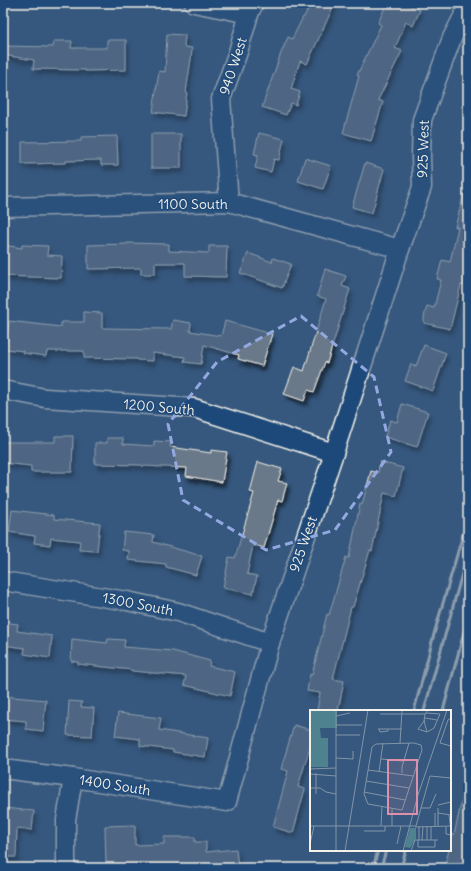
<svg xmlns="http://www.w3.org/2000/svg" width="471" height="871" font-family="Delius,sans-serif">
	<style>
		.building { fill: #6a7989; stroke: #f4f1e8; filter: url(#shadow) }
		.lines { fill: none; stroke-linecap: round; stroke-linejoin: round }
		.street-casing { stroke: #f4f1e8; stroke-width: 21 }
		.street { stroke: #1f4a7a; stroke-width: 18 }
		.rail { stroke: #f4f1e8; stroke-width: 3 }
		.marked { fill: none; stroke: #93a8e1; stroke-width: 3; stroke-dasharray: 8 5; stroke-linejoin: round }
		.labels { text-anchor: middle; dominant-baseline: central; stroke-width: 3; stroke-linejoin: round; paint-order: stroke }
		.street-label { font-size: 14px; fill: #f4f1e8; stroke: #1f4a7a }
		.inset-road { fill: none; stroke: #8295a8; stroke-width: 1 }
		.view { fill: #de8fa9; fill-opacity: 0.15; stroke: #de8fa9; stroke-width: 2 }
		.inset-edge { fill: none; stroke: #f4f1e8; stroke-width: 2 }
	</style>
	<defs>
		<filter id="shadow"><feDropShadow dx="2.5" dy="4.5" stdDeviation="2" flood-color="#0009"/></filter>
	</defs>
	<rect width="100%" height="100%" fill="#36587e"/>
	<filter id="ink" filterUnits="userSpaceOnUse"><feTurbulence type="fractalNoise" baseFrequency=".025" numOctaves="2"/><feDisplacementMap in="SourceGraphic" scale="8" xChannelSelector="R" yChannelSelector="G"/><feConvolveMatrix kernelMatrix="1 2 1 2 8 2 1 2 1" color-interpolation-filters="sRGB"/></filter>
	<g filter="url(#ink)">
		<g class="building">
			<polygon points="311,3 335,3 307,64 300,61 291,89 300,92 296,105 291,103 286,115 262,107 281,53 288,37 292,39 303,17 304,17"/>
			<polygon points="387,3 405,3 420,10 413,26 406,22 395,48 402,51 378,100 383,102 371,141 343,133 359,76 357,75 381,25 378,23"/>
			<polygon points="167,34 185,35 184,47 192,48 191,59 186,92 187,92 184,116 153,112 159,71 165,72"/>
			<polygon points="107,40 126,40 126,70 85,71 85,70 33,69 34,60 3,55 3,46 53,47 54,41 72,41 71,48 107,48"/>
			<polygon points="259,133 284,139 279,160 274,159 271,172 255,168 258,155 254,154"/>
			<rect x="151" y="134" width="30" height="34"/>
			<polygon points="117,136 118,165 101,165 101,160 66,161 66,163 22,164 22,142 81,141 81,137"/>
			<polygon points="305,158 331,166 323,189 298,181"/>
			<polygon points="365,163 384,169 372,213 352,207"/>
			<polygon points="464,193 468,194 468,286 461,285 450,329 424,323 424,317 427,306 434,308 441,280 437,279 442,260 450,262 458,227 455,227"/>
			<polygon points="127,243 169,244 169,251 209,253 209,246 227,246 226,277 185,276 185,263 155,263 155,274 141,274 141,268 88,269 88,245 127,244"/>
			<polygon points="3,245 22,248 22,245 48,246 47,255 62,256 61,278 3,276"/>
			<polygon points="248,253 272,262 273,258 291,264 282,288 240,273"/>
			<polygon points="325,269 346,276 342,286 350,289 327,363 325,362 314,392 308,390 304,401 284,394 294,367 304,371 326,299 317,296"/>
			<polygon points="84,312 102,313 102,328 171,329 173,320 191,323 190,331 221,336 225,321 272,334 262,366 238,359 239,355 204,345 201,364 184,362 185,357 153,353 153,361 137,360 137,359 84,358 84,351 47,351 46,356 23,353 23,351 6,349 9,321 61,327 61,322 84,322"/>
			<polygon points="424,345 446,353 433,391 405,381 411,364 416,366"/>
			<polygon points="402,404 428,412 417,447 385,437 390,420 397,422"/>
			<polygon points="55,436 73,436 72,472 31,472 31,466 3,463 3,442 55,442"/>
			<polygon points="107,438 123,438 123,444 154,446 154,441 171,442 170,447 211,453 211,450 227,452 222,482 186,476 187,468 142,466 142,465 95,464 95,443 107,443"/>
			<polygon points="258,462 282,469 278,481 287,483 282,501 278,500 264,548 253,545 247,574 257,576 253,594 223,588 229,557 235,558 254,493 250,492"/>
			<polygon points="380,462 403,468 396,496 384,493 372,551 370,550 353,607 351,607 333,679 344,681 338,711 317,711 320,693 307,691 310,674 312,675 327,614 329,615 346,557 349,558 360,504 362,505 371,471 378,473"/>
			<polygon points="12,510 54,515 54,519 100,523 97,551 79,550 80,541 51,538 50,545 34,543 35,536 9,532"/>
			<polygon points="124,532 154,535 153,542 202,556 196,575 166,567 166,564 128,560 129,551 122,550"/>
			<polygon points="3,622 18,624 17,631 52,636 50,658 24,654 25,648 3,645"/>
			<polygon points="72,639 107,643 108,639 125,640 124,647 173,651 210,661 209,666 235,672 230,696 184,685 186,676 132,671 132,670 78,664 78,662 71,661"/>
			<polygon points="3,696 46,700 43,731 26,729 26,721 3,719"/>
			<polygon points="69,701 82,702 81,707 94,708 92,736 67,735"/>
			<polygon points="118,713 161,718 159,730 208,738 205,757 173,752 173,750 140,746 140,739 115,736"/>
			<polygon points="294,725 311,730 311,744 298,787 305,789 293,833 273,827 288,771 281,769"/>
			<polygon points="463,795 468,795 468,868 444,868 449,850 450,850 450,835 454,835"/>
			<polygon points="3,808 34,811 32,830 17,828 16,857 3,857"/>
			<polygon points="135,825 135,845 164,844 164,837 195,837 195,842 206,842 206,852 236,849 238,868 163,868 163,866 106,867 105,826"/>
		</g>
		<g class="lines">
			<defs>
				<g id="street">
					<polyline points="194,3 249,14"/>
					<polyline points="229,202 221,99 238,52 249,14 254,3"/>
					<polyline points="3,207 229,202 400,249"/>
					<polyline points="3,390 45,398 194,408 334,453"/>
					<polyline points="3,581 127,601 178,612 270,643"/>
					<polyline points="3,769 73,778 227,802 270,643 334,453 400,249 422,187 421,156 422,120 452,38 468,7"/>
					<polyline points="66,868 66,820 73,778"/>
				</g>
			</defs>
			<use href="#street" class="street-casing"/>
			<use href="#street" class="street"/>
			<g class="rail">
				<polyline points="414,711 434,634 468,517"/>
				<polyline points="424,711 468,552"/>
				<polyline points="443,711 468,617"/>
				<polyline points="373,868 378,850"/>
				<polyline points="381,868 386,850"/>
				<polyline points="401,868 406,850"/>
			</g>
		</g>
	</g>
	<path d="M0 0H471V871H0ZM301 316 374 377 391 452 335 530 266 550 183 500 168 424 217 362Z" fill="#36587e" fill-opacity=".55" fill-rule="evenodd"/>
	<path class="marked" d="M301 316 374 377 391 452 335 530 266 550 183 500 168 424 217 362Z"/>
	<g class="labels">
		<g class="street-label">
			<text transform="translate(233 66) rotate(-72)">940 West</text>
			<text transform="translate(423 149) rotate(-88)">925 West</text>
			<text x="193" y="204">1100 South</text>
			<text transform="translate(159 407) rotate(5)">1200 South</text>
			<text transform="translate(303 544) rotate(-71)">925 West</text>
			<text transform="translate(138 604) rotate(11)">1300 South</text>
			<text transform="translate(115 785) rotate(9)">1400 South</text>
		</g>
	</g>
	<g transform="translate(310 710)">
		<rect width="141" height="141" fill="#36587e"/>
		<path d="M0 0H27V18H10L11 28H18V57H0ZM100 118H106V129L100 138 95 137Z" fill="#4e828e"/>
		<path class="inset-road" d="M116 3 130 4 124 18 117 22 114 11 115 4 116 3 118 0M70 4H115M26 6 40 3M115 8 127 10M141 8 138 10 130 33 141 36M115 10 108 19 117 22M26 15H52M68 19H92M69 19 70 22 78 21V19M26 25H50M90 33 92 0M104 33 111 35 112 40 92 100 58 94 54 84 62 37 66 34ZM26 48 43 49V41M71 49 93 51M0 59 26 58M58 60 103 66M69 62 73 33M92 63V57L99 33M0 64 26 66M56 71 99 78M0 78H10L16 82 26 84M54 82 95 90M6 84V63M128 95 141 92M111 98H120L126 84M128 98V116M125 103V116M128 103 141 105M139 105 141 121M0 116H106M71 116 72 97M82 116V99M106 116 120 66 141 68M109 116V130M117 116V130M136 116V124L141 125M105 117 141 116M54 121H75V116M108 130V137H125V130M112 130 113 116M121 130V116M0 134 4 116M87 134 91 116M26 141V0M35 141 58 0M93 141 108 85 137 0M101 141 105 130H128"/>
		<path class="view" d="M78 50H107V104H78Z"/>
		<rect width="141" height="141" class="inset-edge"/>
	</g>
	<rect width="471" height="871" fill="none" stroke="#1f4a7a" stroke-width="16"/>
	<rect x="8" y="8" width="455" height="855" fill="none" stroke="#f4f1e8" stroke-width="1.5" filter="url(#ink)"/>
</svg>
